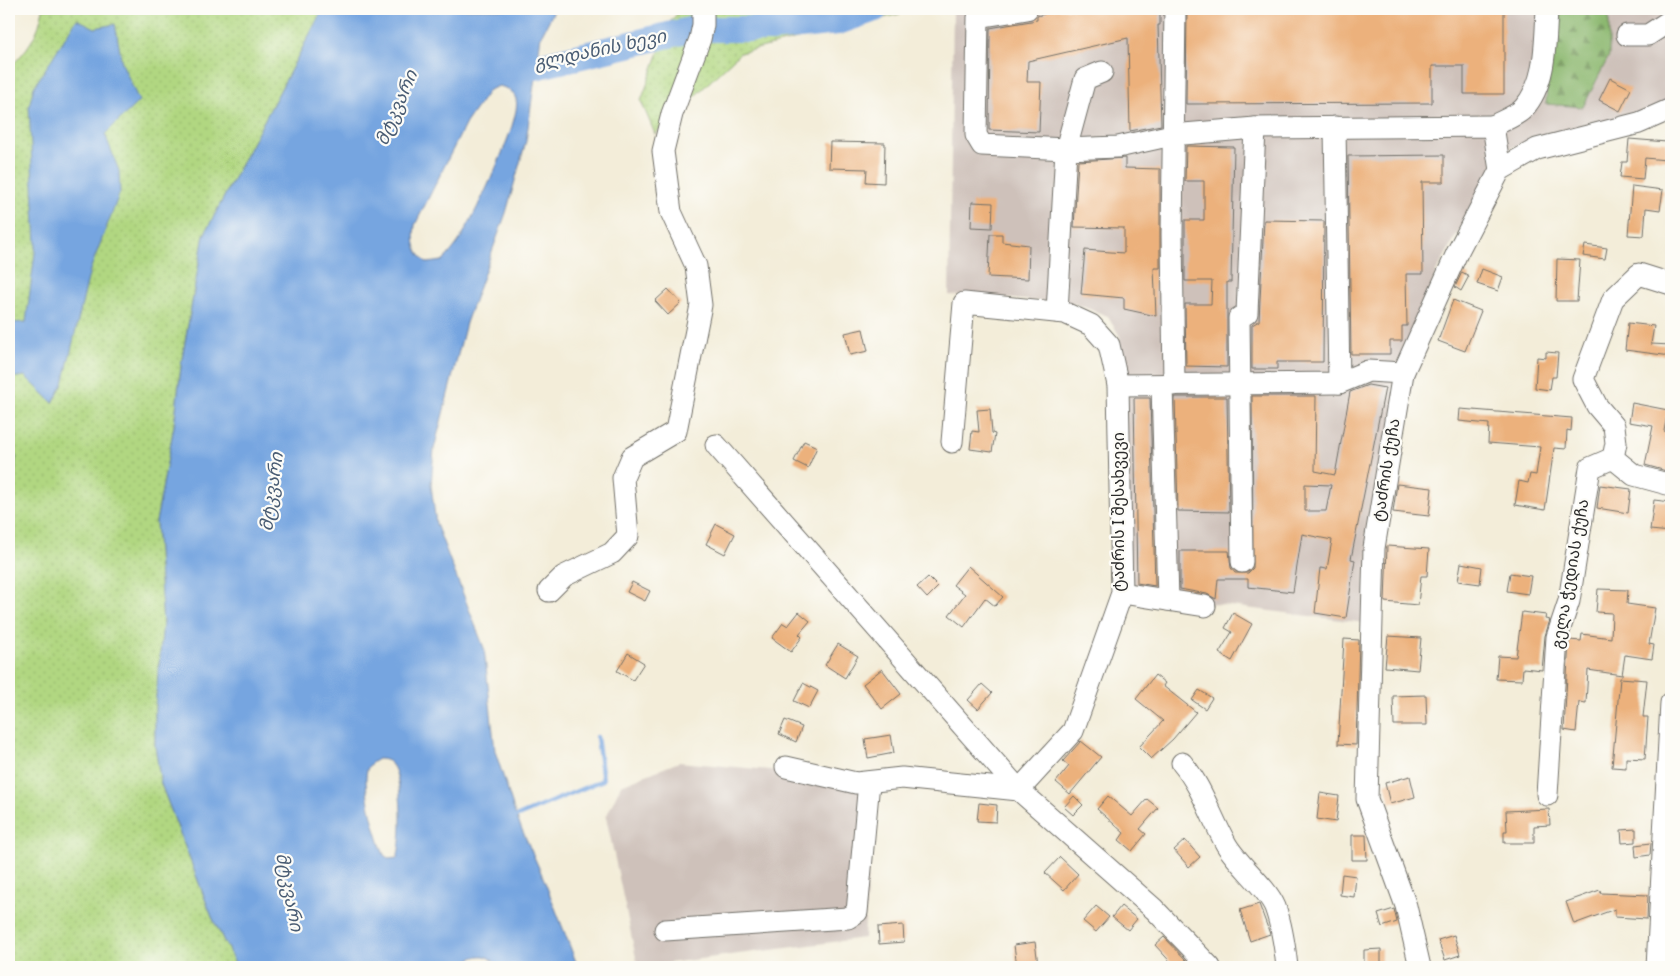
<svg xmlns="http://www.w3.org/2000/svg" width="1680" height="976" font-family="'Balsamiq Sans','Noto Sans Georgian',sans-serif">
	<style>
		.industrial { fill: #cec1ba }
		.grass { fill: url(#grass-dots); stroke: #6e8156 }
		.forest { fill: url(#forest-firs); stroke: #5c724d }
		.water { fill: #76a5e0; stroke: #506886; fill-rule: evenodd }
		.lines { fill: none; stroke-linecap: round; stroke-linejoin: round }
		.stream { stroke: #76a5e0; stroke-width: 4.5 }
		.river { stroke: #76a5e0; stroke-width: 26 }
		.building { fill: #ecb17b; fill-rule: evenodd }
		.minor-casing { stroke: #716f68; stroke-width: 23 }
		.minor { stroke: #fff; stroke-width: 21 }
		.labels { text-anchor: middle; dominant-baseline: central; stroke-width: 4.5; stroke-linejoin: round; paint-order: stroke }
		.street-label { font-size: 16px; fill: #2b2b2b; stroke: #fdfcf7 }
		.water-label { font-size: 18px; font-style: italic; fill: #495c73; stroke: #fdfcf7 }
	</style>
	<defs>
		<pattern id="grass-dots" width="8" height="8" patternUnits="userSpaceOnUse" patternTransform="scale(1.25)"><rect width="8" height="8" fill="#b1d781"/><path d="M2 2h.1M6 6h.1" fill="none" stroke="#98b970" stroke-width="1.8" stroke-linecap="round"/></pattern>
		<pattern id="forest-firs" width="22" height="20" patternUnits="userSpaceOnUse" patternTransform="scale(1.25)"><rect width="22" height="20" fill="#8cb86f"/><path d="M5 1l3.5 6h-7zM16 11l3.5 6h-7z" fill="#73965b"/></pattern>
	</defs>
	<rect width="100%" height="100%" fill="#fdfcf7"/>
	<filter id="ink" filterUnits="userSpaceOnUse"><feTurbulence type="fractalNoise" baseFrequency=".02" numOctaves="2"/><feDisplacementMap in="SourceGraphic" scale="10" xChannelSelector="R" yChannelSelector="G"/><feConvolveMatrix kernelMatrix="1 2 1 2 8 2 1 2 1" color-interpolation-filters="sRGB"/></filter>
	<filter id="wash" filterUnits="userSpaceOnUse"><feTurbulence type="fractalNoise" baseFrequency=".0096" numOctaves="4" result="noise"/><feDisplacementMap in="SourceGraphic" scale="20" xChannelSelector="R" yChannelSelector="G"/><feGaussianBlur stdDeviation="1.12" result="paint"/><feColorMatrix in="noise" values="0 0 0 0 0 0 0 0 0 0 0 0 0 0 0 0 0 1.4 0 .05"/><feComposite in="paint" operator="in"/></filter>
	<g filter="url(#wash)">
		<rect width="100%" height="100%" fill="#f3edd9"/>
		<g class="industrial">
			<polygon points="953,9 1671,9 1671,100 1641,114 1512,147 1483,187 1435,274 1365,623 1126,593 1120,337 1108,316 1073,303 949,295"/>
			<polygon points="679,762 793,772 873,791 864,938 638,967 606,817 621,785"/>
		</g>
		<g class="grass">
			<path d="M43 9H323L204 235 182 359 174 426 156 522 163 623 155 707V746L161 784 212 917 237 967H9V68C27 51 39 34 43 9Z"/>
			<polygon points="681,9 920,9 740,53 655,134 641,101 670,22"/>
		</g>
		<polygon class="forest" points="1551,9 1609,9 1609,56 1583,107 1546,104"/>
		<g class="water">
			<path d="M323 9H555L541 36 526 141 506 213 466 323 434 449 431 485 436 524 484 648 495 751 516 816 543 877 578 967H499C490 956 483 953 470 959L467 967H237L212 917 161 784 155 746V707L163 623 156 522 174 426 182 359 204 235ZM499 86C507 88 513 91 516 99 523 118 472 221 459 241 454 248 449 255 442 261L427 263C414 251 413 242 415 225L466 123 489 90ZM378 759C383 759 389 760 392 765 403 778 403 842 397 858L389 859 384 855C377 839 362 786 367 770 369 764 373 762 378 759Z"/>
			<polygon points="77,19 95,28 115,24 122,63 139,101 105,134 119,171 120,192 90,270 63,384 53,403 25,376 9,378 9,323 26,322 36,245 29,106 34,87"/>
			<polygon points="9,442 16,457 14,479 9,478"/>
		</g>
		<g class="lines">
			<polyline class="stream" points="513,818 603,780 597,737"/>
			<g class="river">
				<polyline points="713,29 771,29 838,22 875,9"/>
				<polyline points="499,66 535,67 694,29"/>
			</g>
		</g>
		<g id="blocks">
			<g class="building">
				<polygon points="1046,9 1160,9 1160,25 1158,25 1161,125 1130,131 1128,38 1028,61 1027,82 1041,82 1039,132 989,130 990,28 1037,20 1037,16 1047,13"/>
				<polygon points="1187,9 1504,9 1504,94 1464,94 1464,66 1432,66 1432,103 1186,104"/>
				<polygon points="1610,78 1631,89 1620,111 1599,100"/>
				<polygon points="1629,139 1667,142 1666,160 1645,158 1643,179 1620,177 1622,162 1627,162"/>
				<polygon points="830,142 885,143 884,183 866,182 867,169 829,168"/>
				<polygon points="1186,146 1234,147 1231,282 1227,282 1227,367 1186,366 1185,304 1211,304 1212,281 1185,281 1185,220 1204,220 1204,181 1185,181"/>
				<polygon points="1444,155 1444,182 1422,182 1423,274 1406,274 1407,326 1402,326 1402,341 1390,341 1390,354 1351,354 1348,156"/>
				<polygon points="1125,158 1125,168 1160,169 1160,268 1154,268 1156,316 1124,309 1124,298 1081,294 1085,250 1124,253 1124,228 1074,227 1078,161"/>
				<polygon points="1632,186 1663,190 1660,210 1646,208 1644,236 1628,235"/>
				<polygon points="972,202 993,203 992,228 971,227"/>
				<polygon points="1264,220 1324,221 1323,362 1277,362 1277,369 1252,369 1252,325 1259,321"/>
				<polygon points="990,234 1002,234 1002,242 1029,245 1028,279 988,277"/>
				<polygon points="1585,245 1607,248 1605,259 1583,256"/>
				<polygon points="1557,259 1580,260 1577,301 1556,301"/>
				<polygon points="1482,269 1503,277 1498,291 1477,284"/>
				<polygon points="1462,272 1469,276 1461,291 1455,287"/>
				<polygon points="668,289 681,303 668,315 655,301"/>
				<polygon points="1453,300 1481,311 1465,351 1438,341"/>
				<polygon points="1628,323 1654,326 1651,344 1671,345 1671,356 1625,350"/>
				<polygon points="863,329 868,351 850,355 845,333"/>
				<polygon points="1546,352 1558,353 1556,377 1552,377 1550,390 1535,388 1537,357 1546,358"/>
				<path d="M1368 385 1385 388 1351 559 1355 560 1346 618 1315 613 1320 568 1327 569 1332 540 1302 534 1293 592 1248 587V579H1218L1216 599 1207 594 1180 589V551H1229L1231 568 1235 573H1248L1253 568 1252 396H1316L1315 471 1335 475 1350 392ZM1305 484 1331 485 1326 511H1305Z"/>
				<polygon points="1227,397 1229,512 1178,511 1175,397"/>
				<polygon points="1134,398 1150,398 1155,586 1137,583"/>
				<polygon points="1632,403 1668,410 1664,431 1671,433 1670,472 1645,465 1653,426 1629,422"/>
				<polygon points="990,409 992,433 995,434 992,452 970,449 972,431 979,432 977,410"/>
				<polygon points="1460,409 1572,418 1571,431 1567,430 1566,449 1554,448 1545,510 1515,505 1519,481 1528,483 1530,474 1536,475 1540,447 1488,443 1489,424 1459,421"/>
				<polygon points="804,441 817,447 808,468 794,461"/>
				<polygon points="1397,484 1432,488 1429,516 1393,512"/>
				<polygon points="1600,485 1631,489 1628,513 1597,508"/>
				<polygon points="1654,500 1671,502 1669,516 1671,516 1671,532 1650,530"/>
				<polygon points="716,524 735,534 725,554 706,544"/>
				<polygon points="1387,546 1429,549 1427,576 1421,576 1418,605 1385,602"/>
				<polygon points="1461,563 1482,567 1480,584 1458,581"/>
				<polygon points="968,566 1003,597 995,606 985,598 964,627 949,615 965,594 953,585"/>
				<polygon points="1510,573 1531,576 1528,594 1507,591"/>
				<polygon points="928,577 938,587 927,598 917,587"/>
				<polygon points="632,582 650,591 645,601 627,592"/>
				<polygon points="1598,589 1628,590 1627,604 1655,608 1649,644 1654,645 1652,659 1625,655 1622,675 1588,670 1586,703 1579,702 1576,732 1564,730 1569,640 1581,641 1582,634 1611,638 1612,613 1596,612"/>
				<polygon points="799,612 810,621 799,634 802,637 791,652 772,638 783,623 788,626"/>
				<polygon points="1522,612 1546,615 1545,619 1550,620 1545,636 1542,670 1523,668 1522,680 1496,679 1498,656 1516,657"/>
				<polygon points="1233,613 1252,624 1232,661 1219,653 1232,632 1225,628"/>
				<polygon points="1388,636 1421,638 1418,670 1385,667"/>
				<polygon points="1344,639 1359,640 1356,745 1338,744"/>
				<polygon points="838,644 858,656 845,678 825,665"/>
				<polygon points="628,653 644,663 633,680 617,671"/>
				<polygon points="882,669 901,694 882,709 863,684"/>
				<polygon points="1155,675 1165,683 1163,686 1196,712 1173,739 1151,759 1139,747 1163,721 1136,699"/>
				<polygon points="1620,678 1647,680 1643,717 1648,717 1645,759 1626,758 1626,768 1612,767"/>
				<polygon points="803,683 818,691 809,708 794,701"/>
				<polygon points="982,684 992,693 978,709 968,700"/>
				<polygon points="1199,690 1212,698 1205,709 1192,700"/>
				<polygon points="1426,695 1427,725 1394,725 1393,696"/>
				<polygon points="785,720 802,727 796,742 779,734"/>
				<polygon points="891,735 894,753 868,758 865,739"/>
				<polygon points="1081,741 1101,757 1070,794 1056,782 1069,766 1063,761"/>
				<polygon points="1410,776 1415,797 1390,804 1385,783"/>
				<polygon points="1320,793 1339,796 1336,822 1317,819"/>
				<polygon points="1074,796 1083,805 1073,815 1064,807"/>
				<polygon points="1108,796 1132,816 1147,799 1158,808 1140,829 1146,834 1132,851 1119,840 1124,833 1097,809"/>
				<polygon points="979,803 997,805 996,822 977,821"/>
				<polygon points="1549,809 1550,825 1534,826 1534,843 1504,843 1504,831 1507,831 1506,811"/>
				<polygon points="1636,829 1636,842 1622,843 1621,830"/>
				<polygon points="1352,835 1366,835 1367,860 1352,860"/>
				<polygon points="1185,840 1200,857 1189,867 1174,850"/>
				<polygon points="1651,843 1650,855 1636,857 1635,845"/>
				<polygon points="1060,857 1078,874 1064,890 1045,873"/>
				<polygon points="1342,874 1356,876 1354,897 1340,895"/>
				<polygon points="1600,890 1601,893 1648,895 1647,919 1615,917 1615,909 1574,924 1566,902"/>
				<polygon points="1259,904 1270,934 1250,941 1240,910"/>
				<polygon points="1096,906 1109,917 1096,932 1083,921"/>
				<polygon points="1121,906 1137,919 1128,930 1112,917"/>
				<polygon points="1394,909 1397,922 1382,927 1378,914"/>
				<polygon points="903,925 904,942 879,944 878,927"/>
				<polygon points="1454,935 1460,955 1445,960 1438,940"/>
				<polygon points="1164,937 1189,963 1184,967 1175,967 1155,945"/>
				<polygon points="1035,942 1038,964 1017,967 1014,945"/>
				<polygon points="1381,949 1381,967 1364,967 1364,950"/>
			</g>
		</g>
	</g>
	<g filter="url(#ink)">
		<use href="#blocks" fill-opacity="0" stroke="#716f68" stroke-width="1"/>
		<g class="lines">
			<defs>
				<g id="minor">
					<polyline points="1027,9 978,17 976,135 982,145 1066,149 1118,147 1172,135 1255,128 1493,126 1500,170"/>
					<polyline points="1627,35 1648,35 1671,20"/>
					<path d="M1493 126C1502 121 1516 116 1523 109 1547 83 1545 42 1547 9"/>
					<polyline points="1335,127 1339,383"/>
					<polyline points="1057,312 1066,149 1085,79 1102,72"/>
					<polyline points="1118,385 1339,383 1368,371 1403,373"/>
					<polyline points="1162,385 1168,600"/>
					<polyline points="1174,385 1172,234 1175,9"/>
					<polyline points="952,442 964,303 1065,313 1091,325 1109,345 1118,385 1122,593 1073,731 1019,790"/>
					<polyline points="716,445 1019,790 1154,909 1210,967"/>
					<polyline points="1613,458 1634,475 1671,485"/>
					<polyline points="1242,562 1239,318 1247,313 1255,128"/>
					<polyline points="549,591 564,576 612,553 628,536 623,478 632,457 676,431 701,305 696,266 671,212 663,151 672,114 700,39 703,25 703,9"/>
					<polyline points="1122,593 1205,606"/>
					<path d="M1182 763C1202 787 1211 817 1226 844 1238 865 1266 886 1275 907 1282 926 1285 948 1287 967"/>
					<polyline points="786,767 856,783 902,778 1019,790"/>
					<polyline points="1547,795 1557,637 1569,601 1590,468 1613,458 1616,443 1614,426 1597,406 1583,379 1613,299 1639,274 1671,284"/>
					<polyline points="665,930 848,918 857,912 869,782"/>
					<polyline points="1420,967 1406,906 1367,799 1374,548 1403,373 1457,253 1500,170 1537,149 1639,123 1671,109"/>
					<polyline points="1657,967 1671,703"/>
				</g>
			</defs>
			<use href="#minor" class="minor-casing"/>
			<use href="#minor" class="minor"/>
		</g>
	</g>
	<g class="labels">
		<g class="street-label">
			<text transform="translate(1387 470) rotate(-81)">ტაძრის ქუჩა</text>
			<text transform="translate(1119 512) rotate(-90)">ტაძრის I შესახვევი</text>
			<text transform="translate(1571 574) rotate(-80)">გელა ჭედიას ქუჩა</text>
		</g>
		<g class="water-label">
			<text transform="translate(600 50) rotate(-12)">გლდანის ხევი</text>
			<text transform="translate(397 108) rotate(-67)">მტკვარი</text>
			<text transform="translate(272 492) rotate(-82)">მტკვარი</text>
			<text transform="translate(289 892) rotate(79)">მტკვარი</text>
		</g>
	</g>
	<rect width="1680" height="976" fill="none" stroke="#fdfcf7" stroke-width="30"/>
</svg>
